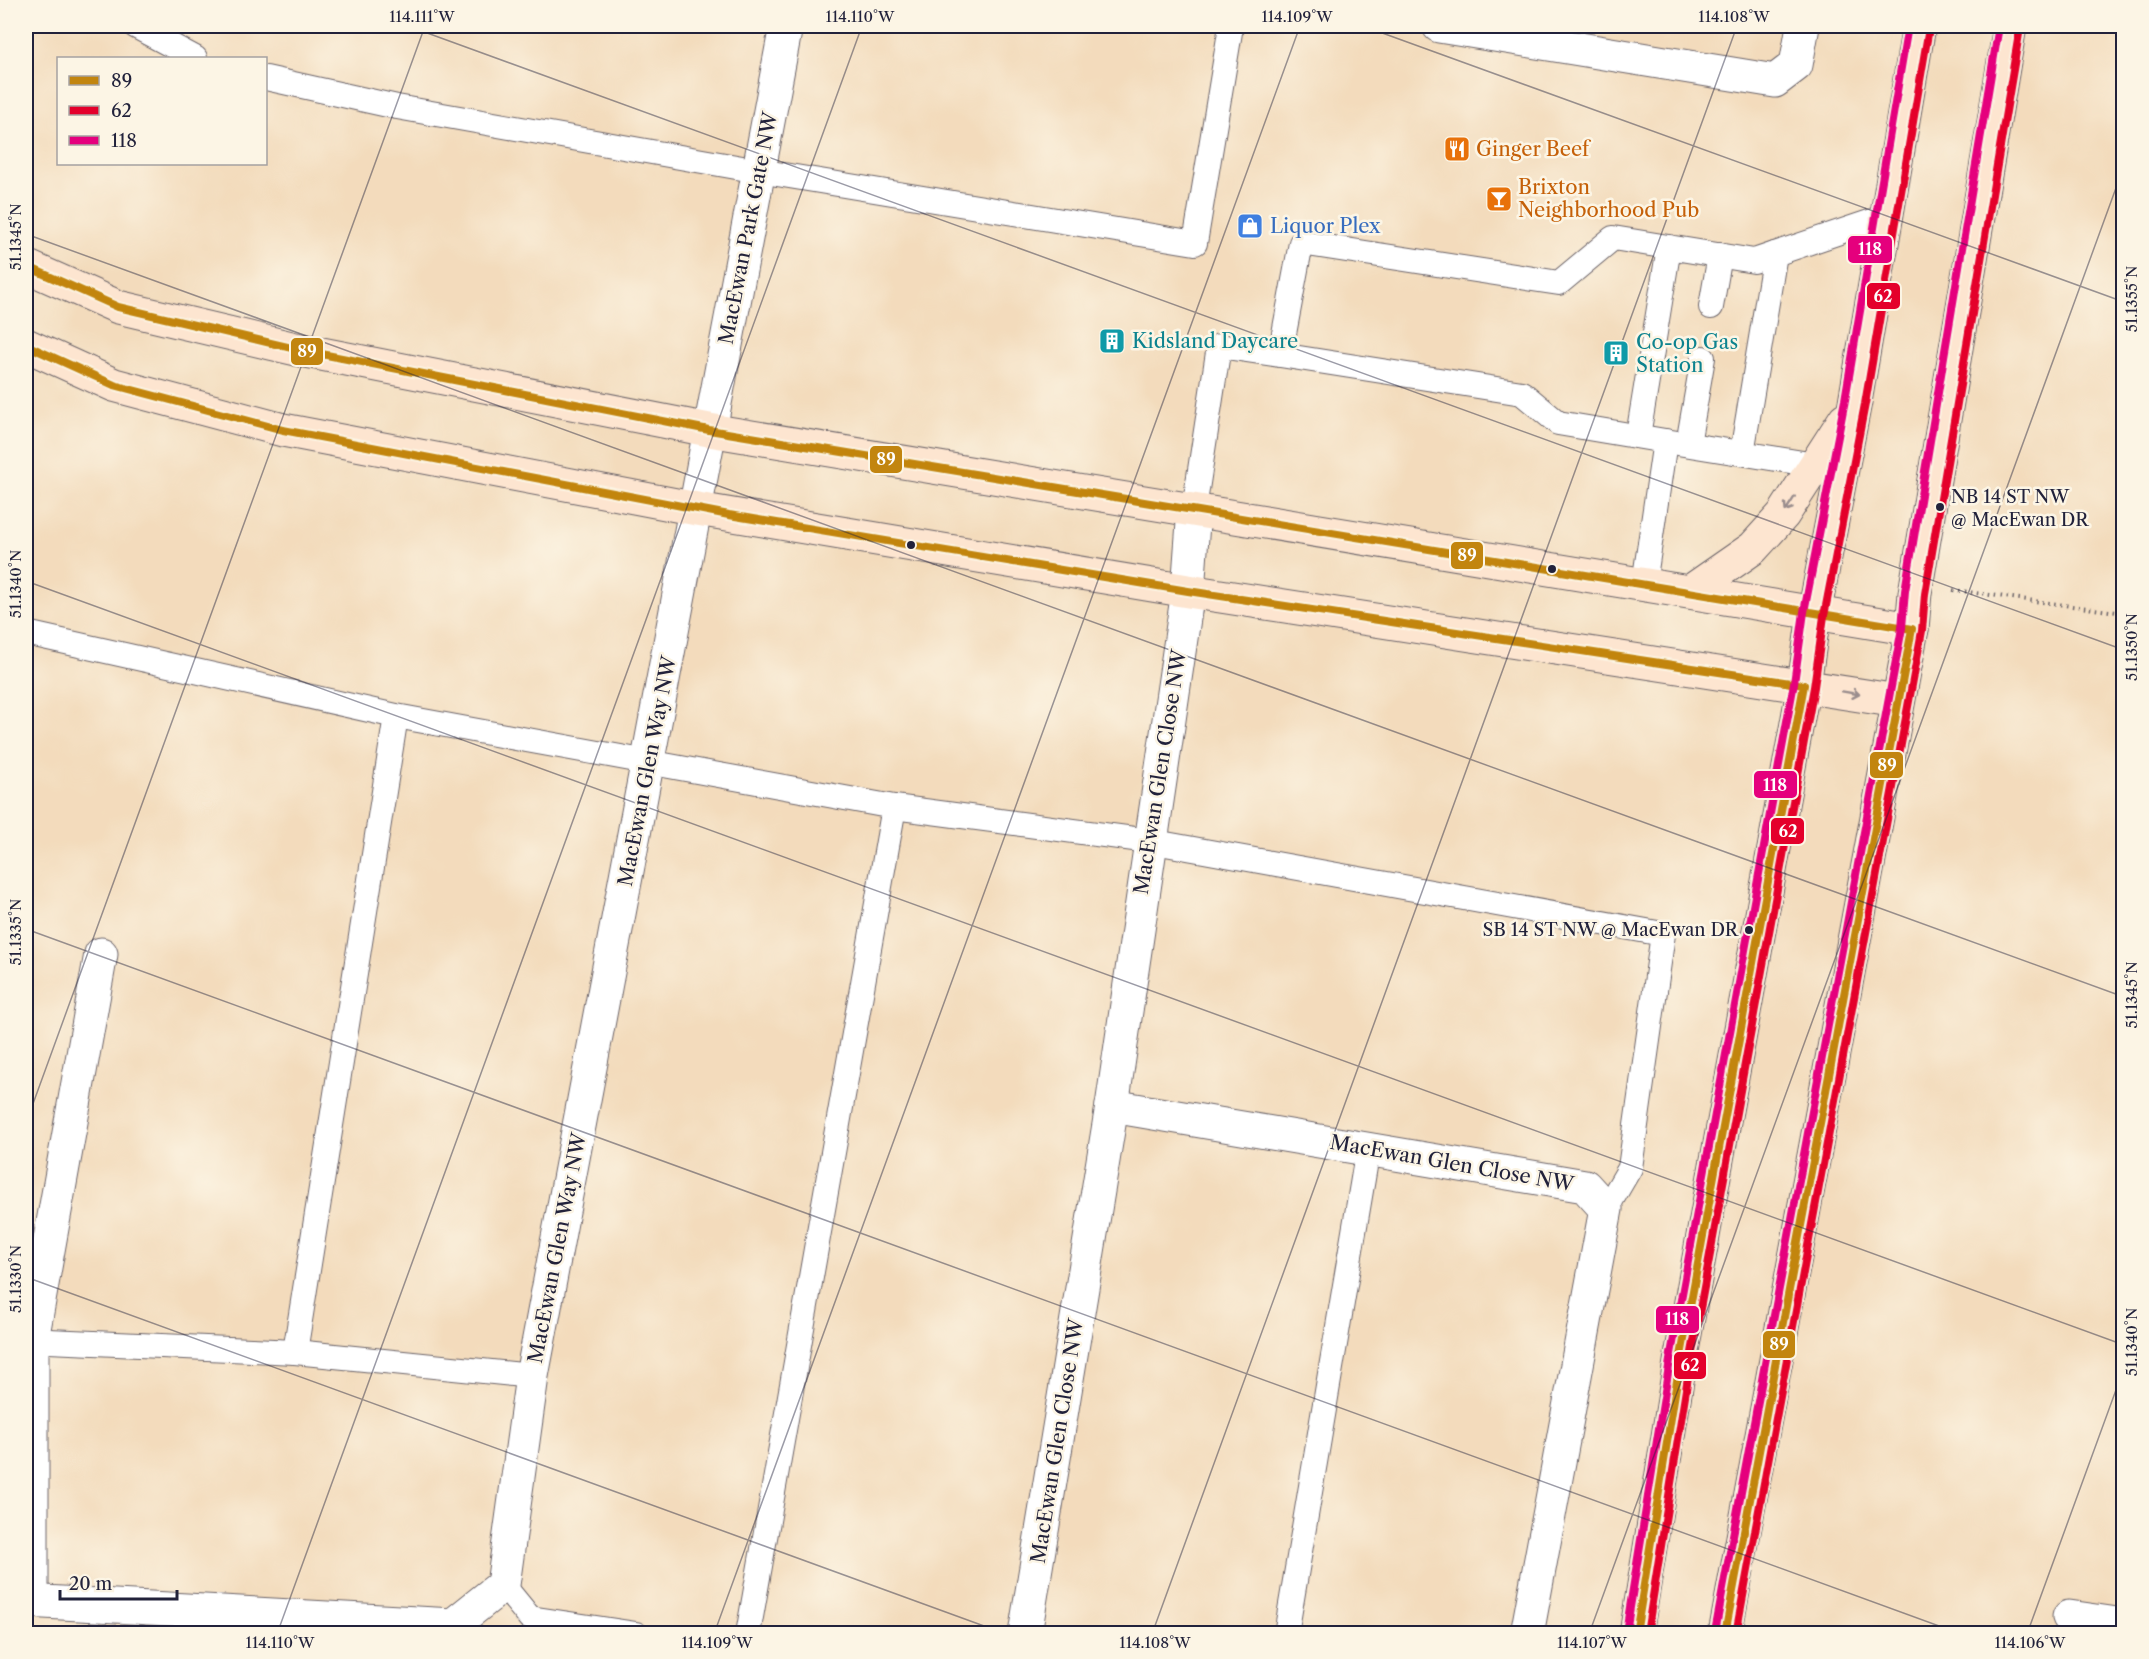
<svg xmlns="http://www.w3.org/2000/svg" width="2149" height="1659" font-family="'Libre Caslon Text',serif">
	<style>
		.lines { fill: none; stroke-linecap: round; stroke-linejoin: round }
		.lane-casing { stroke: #6b6368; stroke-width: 26 }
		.street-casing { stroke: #6b6368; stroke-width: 35 }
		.secondary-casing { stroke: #6b6368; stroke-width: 35 }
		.path { stroke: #6b6368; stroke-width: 4; stroke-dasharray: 1.5 4.5; stroke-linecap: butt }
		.lane { stroke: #fff; stroke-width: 24 }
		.street { stroke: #fff; stroke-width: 33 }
		.secondary { stroke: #fde5d0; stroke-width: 33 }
		.bus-1-casing { stroke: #fcf5e5; stroke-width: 12 }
		.bus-2-casing { stroke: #fcf5e5; stroke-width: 12 }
		.bus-3-casing { stroke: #fcf5e5; stroke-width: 12 }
		.bus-1 { stroke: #c2850f; stroke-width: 8 }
		.bus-2 { stroke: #e4002b; stroke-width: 8 }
		.bus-3 { stroke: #e5007d; stroke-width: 8 }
		.oneway { stroke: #9a8d8d }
		.ticks { fill: none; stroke: #22223b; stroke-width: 1.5; stroke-opacity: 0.45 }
		.bus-dot { fill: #22223b; stroke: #fcf5e5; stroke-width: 2 }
		.labels { text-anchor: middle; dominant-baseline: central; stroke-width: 5; stroke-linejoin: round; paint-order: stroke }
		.bus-label { font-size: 18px; fill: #22223b; stroke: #fcf5e5; text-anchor: start }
		.food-label { font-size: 20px; fill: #c56008; stroke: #fcf5e5; text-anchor: start }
		.shop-label { font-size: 20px; fill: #366cbe; stroke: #fcf5e5; text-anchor: start }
		.street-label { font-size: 20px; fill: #22223b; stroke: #fcf5e5 }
		.culture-label { font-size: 20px; fill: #0d838f; stroke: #fcf5e5; text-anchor: start }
		.line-badge { stroke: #fcf5e5; stroke-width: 2 }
		.badge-label { font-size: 16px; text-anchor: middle; font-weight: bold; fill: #fff }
		.neatline { fill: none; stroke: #22223b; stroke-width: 2 }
		.ticks-label { font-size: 15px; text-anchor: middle; fill: #22223b }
	</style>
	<rect width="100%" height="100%" fill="#fcf5e5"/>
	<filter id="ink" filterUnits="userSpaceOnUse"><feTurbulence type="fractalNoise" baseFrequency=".0167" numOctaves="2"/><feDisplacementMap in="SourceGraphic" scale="12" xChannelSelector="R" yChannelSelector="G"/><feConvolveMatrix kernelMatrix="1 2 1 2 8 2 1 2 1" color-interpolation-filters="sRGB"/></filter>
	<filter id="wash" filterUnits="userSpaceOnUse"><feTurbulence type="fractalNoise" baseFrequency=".008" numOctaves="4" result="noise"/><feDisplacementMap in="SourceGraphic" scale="24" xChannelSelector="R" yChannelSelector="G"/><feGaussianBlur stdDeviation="1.35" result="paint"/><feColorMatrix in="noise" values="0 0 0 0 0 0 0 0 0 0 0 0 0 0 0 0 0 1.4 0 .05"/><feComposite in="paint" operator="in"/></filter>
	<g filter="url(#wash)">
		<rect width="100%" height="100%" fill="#f3dbbc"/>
	</g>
	<g filter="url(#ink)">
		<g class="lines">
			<defs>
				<g id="lane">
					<polyline points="135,26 195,58"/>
					<polyline points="266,78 397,107 759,171 1195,243 1231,26"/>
					<polyline points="1711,307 1720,255"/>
					<polyline points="1280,355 1522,393 1558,423 1665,441 1644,584"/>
					<polyline points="1638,436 1669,247"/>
					<polyline points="1665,441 1815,465"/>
					<polyline points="1688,444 1703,358"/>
					<polyline points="1742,453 1775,254"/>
					<polyline points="1194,509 1219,346 1280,355 1301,243 1559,283 1613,238 1754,261 1887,216"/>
					<polyline points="26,633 396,716 894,807 1149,841 1663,934 1630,1168 1606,1209"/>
					<polyline points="26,1340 295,1352 532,1376"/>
					<polyline points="295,1352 396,716"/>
					<polyline points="503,1585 530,1618 636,1634"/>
					<polyline points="748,1634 894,807"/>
					<polyline points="1286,1634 1368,1149"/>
				</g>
				<g id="street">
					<polyline points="1439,26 1775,81 1796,65 1803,26"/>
					<polyline points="1112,1106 1585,1186 1606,1209 1527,1634"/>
					<polyline points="26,1601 453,1625 503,1585 532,1376 786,26"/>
					<polyline points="32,1601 32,1340 101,954"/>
					<polyline points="2069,1617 2124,1625"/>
					<polyline points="1025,1634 1112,1106 1188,591 1194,509"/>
				</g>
				<g id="secondary">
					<polyline points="26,266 118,307 296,349 709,430 1912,629"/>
					<polyline points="26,345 114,385 283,430 697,509 1188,591 1898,701"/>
					<polyline points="1691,591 1753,548 1783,515 1845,419"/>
					<polyline points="1636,1634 1681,1356 1804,685 1814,614 1855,402 1919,26"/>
					<polyline points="1725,1634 1912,629 1915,593 2010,26"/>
				</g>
			</defs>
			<use href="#lane" class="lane-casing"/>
			<use href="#street" class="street-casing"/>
			<use href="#secondary" class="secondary-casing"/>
			<polyline class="path" points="1953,590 2124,613"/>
			<use href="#lane" class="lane"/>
			<use href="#street" class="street"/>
			<use href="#secondary" class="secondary"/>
			<defs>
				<g id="bus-1">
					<polyline points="26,266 118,307 296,349 709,430 1912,629 1725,1634"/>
					<polyline points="26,345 114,385 283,430 729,515 1188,591 1804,685 1681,1356 1636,1634"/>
				</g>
				<g id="bus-2">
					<polyline points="1647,1634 1691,1358 1814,687 1824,616 1865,404 1929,28"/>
					<polyline points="1736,1634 1922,631 1925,594 2020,28"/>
				</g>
				<g id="bus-3">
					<polyline points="1626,1632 1671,1354 1794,683 1804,612 1845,400 1908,26"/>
					<polyline points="1715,1632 1902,628 1905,591 1999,26"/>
				</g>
			</defs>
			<use href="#bus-1" class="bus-1-casing"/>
			<use href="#bus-2" class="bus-2-casing"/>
			<use href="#bus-3" class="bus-3-casing"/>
			<use href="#bus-1" class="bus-1"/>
			<use href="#bus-2" class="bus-2"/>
			<use href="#bus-3" class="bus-3"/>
		</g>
		<defs><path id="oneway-shaft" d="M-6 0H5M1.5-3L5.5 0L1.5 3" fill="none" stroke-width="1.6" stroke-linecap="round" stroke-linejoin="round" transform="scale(1.5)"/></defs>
		<g class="oneway">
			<use href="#oneway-shaft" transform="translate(1790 504) rotate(123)"/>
			<use href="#oneway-shaft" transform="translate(1851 693) rotate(10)"/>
		</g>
	</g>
	<path class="ticks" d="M408 26 2124 650M1363 26 2124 302M26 234 2124 997M26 581 2124 1345M26 929 1961 1634M26 1123 425 26M26 1277 1006 1634M26 1624 51 1634M277 1634 862 26M714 1634 1300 26M1152 1634 1737 26M1589 1634 2124 166M2027 1634 2124 1368"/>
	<defs>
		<symbol id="restaurant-square" viewBox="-11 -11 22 22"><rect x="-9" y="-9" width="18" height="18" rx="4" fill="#e8710a" stroke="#fcf5e5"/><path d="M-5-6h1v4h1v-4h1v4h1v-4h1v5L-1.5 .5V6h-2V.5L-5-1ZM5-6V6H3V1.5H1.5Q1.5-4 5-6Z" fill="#fff"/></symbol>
		<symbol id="bar-square" viewBox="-11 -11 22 22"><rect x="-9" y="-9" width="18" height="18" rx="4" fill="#e8710a" stroke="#fcf5e5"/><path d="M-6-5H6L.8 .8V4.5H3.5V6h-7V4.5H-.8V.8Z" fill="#fff"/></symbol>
		<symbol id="shop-square" viewBox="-11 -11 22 22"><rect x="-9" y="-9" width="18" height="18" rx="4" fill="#3f7fe0" stroke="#fcf5e5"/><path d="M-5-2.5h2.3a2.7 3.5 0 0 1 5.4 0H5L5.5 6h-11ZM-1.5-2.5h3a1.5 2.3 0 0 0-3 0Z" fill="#fff"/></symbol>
		<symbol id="building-square" viewBox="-11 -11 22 22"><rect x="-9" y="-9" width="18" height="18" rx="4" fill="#0f9aa8" stroke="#fcf5e5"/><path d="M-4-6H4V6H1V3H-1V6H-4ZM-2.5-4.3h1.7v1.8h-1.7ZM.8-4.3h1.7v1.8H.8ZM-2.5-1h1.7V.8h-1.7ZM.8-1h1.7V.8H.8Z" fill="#fff"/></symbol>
	</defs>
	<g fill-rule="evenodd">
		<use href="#restaurant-square" x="1442" y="134" width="30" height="30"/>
		<use href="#bar-square" x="1484" y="184" width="30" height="30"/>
		<use href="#shop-square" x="1235" y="211" width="30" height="30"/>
		<use href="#building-square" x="1097" y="326" width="30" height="30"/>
		<use href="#building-square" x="1601" y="338" width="30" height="30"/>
	</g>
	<g class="bus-dot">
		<circle cx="1940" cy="507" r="5"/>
		<circle cx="911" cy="545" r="5"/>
		<circle cx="1552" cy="569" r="5"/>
		<circle cx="1749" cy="930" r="5"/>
	</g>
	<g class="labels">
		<g class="bus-label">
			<text x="1951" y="497">NB 14 ST NW<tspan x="1951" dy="23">@ MacEwan DR</tspan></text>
			<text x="1738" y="930" text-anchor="end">SB 14 ST NW @ MacEwan DR</text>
		</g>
		<g class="food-label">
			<text x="1476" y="149">Ginger Beef</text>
			<text x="1518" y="187">Brixton<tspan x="1518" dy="23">Neighborhood Pub</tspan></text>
		</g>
		<g class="shop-label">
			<text x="1270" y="226">Liquor Plex</text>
		</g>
		<g class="street-label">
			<text transform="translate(748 228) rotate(-79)">MacEwan Park Gate NW</text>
			<text transform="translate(647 771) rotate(-79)">MacEwan Glen Way NW</text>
			<text transform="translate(1160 772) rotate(-81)">MacEwan Glen Close NW</text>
			<text transform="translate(1452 1163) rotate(10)">MacEwan Glen Close NW</text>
			<text transform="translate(557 1248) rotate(-79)">MacEwan Glen Way NW</text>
			<text transform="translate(1057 1441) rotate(-81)">MacEwan Glen Close NW</text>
		</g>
		<g class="culture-label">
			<text x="1132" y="341">Kidsland Daycare</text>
			<text x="1636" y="342">Co-op Gas<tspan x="1636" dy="23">Station</tspan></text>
		</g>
	</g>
	<g class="line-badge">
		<rect x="1847" y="235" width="46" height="29" rx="6" fill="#e5007d"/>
		<rect x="1866" y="282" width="35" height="28" rx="6" fill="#e4002b"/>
		<rect x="290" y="337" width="34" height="29" rx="6" fill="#c2850f"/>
		<rect x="869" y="445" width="34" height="29" rx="6" fill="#c2850f"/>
		<rect x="1450" y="541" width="34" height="29" rx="6" fill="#c2850f"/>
		<rect x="1869" y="751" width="35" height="28" rx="6" fill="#c2850f"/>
		<rect x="1753" y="770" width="45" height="29" rx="6" fill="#e5007d"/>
		<rect x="1770" y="817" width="35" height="28" rx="6" fill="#e4002b"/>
		<rect x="1655" y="1305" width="45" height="29" rx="6" fill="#e5007d"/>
		<rect x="1762" y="1330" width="34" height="29" rx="6" fill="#c2850f"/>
		<rect x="1673" y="1351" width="34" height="29" rx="6" fill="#e4002b"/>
	</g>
	<g class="badge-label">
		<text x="1870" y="255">118</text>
		<text x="1883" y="302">62</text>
		<text x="307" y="357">89</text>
		<text x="886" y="465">89</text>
		<text x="1467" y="561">89</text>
		<text x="1887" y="771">89</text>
		<text x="1775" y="791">118</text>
		<text x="1788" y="837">62</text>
		<text x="1677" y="1325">118</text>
		<text x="1779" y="1350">89</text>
		<text x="1690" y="1371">62</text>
	</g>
	<rect width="2149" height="1659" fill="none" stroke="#fcf5e5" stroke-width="66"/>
	<rect x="57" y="57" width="210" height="108" fill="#fcf5e5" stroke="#a5a1a1" stroke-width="1.5"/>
	<rect x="69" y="76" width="30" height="9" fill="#c2850f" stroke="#a5a1a1" stroke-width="1.5"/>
	<text x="111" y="87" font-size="18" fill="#22223b">89</text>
	<rect x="69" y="106" width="30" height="9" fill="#e4002b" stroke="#a5a1a1" stroke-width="1.5"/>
	<text x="111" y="117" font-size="18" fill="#22223b">62</text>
	<rect x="69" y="136" width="30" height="9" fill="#e5007d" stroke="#a5a1a1" stroke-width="1.5"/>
	<text x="111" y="147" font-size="18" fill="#22223b">118</text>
	<path d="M60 1590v9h117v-9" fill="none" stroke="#22223b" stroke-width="3"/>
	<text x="69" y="1590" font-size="18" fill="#22223b" stroke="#fcf5e5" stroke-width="4.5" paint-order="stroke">20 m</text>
	<rect x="33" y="33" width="2083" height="1593" class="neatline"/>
	<g class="ticks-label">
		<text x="422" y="22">114.111°W</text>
		<text x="860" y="22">114.110°W</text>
		<text x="1297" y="22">114.109°W</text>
		<text x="1734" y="22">114.108°W</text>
		<text transform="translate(16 237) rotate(-90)" y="5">51.1345°N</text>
		<text transform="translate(2132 299) rotate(-90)" y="5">51.1355°N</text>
		<text transform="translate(16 584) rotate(-90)" y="5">51.1340°N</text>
		<text transform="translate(2132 647) rotate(-90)" y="5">51.1350°N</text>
		<text transform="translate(16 932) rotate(-90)" y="5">51.1335°N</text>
		<text transform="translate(2132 995) rotate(-90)" y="5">51.1345°N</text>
		<text transform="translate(16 1279) rotate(-90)" y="5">51.1330°N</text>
		<text transform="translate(2132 1342) rotate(-90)" y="5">51.1340°N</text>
		<text x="280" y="1648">114.110°W</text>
		<text x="717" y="1648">114.109°W</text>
		<text x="1155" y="1648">114.108°W</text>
		<text x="1592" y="1648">114.107°W</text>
		<text x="2030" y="1648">114.106°W</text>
	</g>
</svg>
